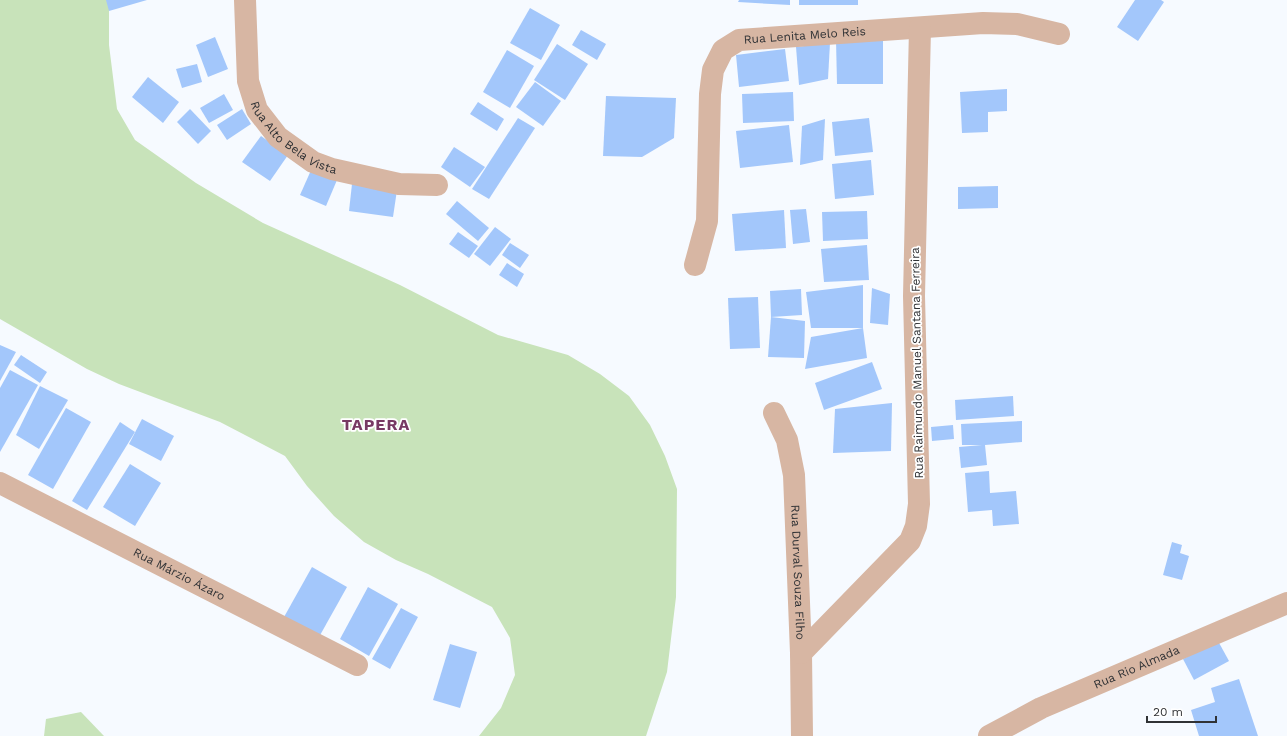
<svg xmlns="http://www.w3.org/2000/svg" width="1287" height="736" font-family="'Work Sans',sans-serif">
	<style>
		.green { fill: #c8e3ba }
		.building { fill: #a3c7fb }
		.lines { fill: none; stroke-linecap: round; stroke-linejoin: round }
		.minor { stroke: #d7b6a3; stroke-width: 22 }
		.labels { text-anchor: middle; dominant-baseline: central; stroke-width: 3.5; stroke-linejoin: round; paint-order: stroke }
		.street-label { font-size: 12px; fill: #303235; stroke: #fff }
		.district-label { font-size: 16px; font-weight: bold; letter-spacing: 1px; fill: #773a63; stroke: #fff }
	</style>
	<rect width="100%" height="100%" fill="#f6faff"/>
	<g class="green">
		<polygon points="0,0 109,0 109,45 117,109 135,140 196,183 263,223 400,285 498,335 568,355 600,374 629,396 650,425 665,456 677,489 676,597 667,672 646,736 479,736 501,708 515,675 510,638 492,607 428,574 396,560 364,542 334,516 307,486 285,456 220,422 119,384 87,369 0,319"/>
		<polygon points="81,712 104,736 44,736 46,719"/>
	</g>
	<g class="building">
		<polygon points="106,0 147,0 109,11"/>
		<polygon points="739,0 790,0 790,5 738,2"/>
		<rect x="799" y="0" width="59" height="5"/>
		<polygon points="1135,0 1161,0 1164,2 1138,41 1117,27"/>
		<polygon points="530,8 560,25 541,60 510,43"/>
		<polygon points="581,30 606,44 597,60 572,45"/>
		<polygon points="215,37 228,69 208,77 196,45"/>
		<polygon points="883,39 883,84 837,84 836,40"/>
		<polygon points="830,43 828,79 799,85 796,47"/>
		<polygon points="557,44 588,64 565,100 534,80"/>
		<polygon points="785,49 789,81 739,87 736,55"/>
		<polygon points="507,50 534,66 510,108 483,92"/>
		<polygon points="197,64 202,82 182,88 176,69"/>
		<polygon points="148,77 179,102 163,123 132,97"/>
		<polygon points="535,82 561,101 543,126 516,107"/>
		<polygon points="1007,89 1007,111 988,112 988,132 962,133 960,92"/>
		<polygon points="793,92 794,121 743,123 742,94"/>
		<polygon points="224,94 233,110 209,123 200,108"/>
		<polygon points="606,96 676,98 674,138 642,157 603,156"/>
		<polygon points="478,102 504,119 497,131 470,114"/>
		<polygon points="190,109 211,131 198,144 177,122"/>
		<polygon points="242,109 251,124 227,140 217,125"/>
		<polygon points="518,118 535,128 489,199 472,189"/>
		<polygon points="869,118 873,152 835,156 832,122"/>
		<polygon points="825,119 823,160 800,165 802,126"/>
		<polygon points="789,125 793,162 740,168 736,131"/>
		<polygon points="261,136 288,155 270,181 242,162"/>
		<polygon points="454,147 485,167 470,187 441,167"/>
		<polygon points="871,160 874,195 835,199 832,164"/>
		<polygon points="312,168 337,180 326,206 300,195"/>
		<polygon points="352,184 397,190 393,217 349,211"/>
		<polygon points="998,186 998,208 958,209 958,187"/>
		<polygon points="457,201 489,228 478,241 446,214"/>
		<polygon points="806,209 810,242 793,244 790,210"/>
		<polygon points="784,210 786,248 735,251 732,214"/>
		<polygon points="867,211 868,239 823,241 822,212"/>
		<polygon points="495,227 511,239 490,266 474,254"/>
		<polygon points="458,232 478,246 469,258 449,244"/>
		<polygon points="510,243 529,255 520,268 502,255"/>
		<polygon points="867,245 869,280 824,282 821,249"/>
		<polygon points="507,263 524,274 517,287 499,275"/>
		<polygon points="863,285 863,328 867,358 805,369 811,337 863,328 811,328 806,292"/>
		<polygon points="872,288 890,294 888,325 870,323"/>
		<polygon points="801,289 802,315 771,317 770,291"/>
		<polygon points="758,297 760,348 730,349 728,298"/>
		<polygon points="771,317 805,321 804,358 768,357"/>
		<polygon points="0,345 16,352 0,381"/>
		<polygon points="21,355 47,372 40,383 14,365"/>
		<polygon points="872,362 882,389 824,410 815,383"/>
		<polygon points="10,370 38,385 0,452 0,388"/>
		<polygon points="40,386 68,400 39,449 16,435"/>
		<polygon points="1013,396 1014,416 956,420 955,400"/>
		<polygon points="892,403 891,451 833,453 835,409"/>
		<polygon points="66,408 91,422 53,489 28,475"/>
		<polygon points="142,419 174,436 161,461 129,444"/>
		<polygon points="1022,421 1022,442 985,445 987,465 961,468 959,447 982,445 962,445 961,424"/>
		<polygon points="120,422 135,432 87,510 72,501"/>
		<polygon points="953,425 954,439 932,441 931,427"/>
		<polygon points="130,464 161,483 135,526 103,507"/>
		<polygon points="989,471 990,493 1016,491 1019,524 993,526 992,510 968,512 965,473"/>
		<polygon points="1172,542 1182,545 1180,553 1189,556 1182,580 1163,575"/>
		<polygon points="312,567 347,587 319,637 284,617"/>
		<polygon points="368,587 398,604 369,656 340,639"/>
		<polygon points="401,608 418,617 390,669 372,659"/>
		<polygon points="1218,641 1229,661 1194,680 1183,659"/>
		<polygon points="450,644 477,652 460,708 433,700"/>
		<polygon points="1239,679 1258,736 1199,736 1191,710 1215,702 1211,688"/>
	</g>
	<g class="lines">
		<g class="minor">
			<path id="s1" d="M245 0 248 81 257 110 278 137 313 162 332 169 399 184 437 185"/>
			<path id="s2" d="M695 265 707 221 710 94 713 70 723 50 739 40 983 23 1017 24 1059 34"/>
			<path id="s3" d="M774 413 787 440 794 475 801 653 802 736"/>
			<path id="s4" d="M0 483 357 665"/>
			<polyline points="801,653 910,541 916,526 919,504 914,296 920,28"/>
			<path id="s5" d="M989 736 1041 708 1287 603"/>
		</g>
	</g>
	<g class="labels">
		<g class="street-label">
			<text stroke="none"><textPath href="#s2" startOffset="304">Rua Lenita Melo Reis</textPath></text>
			<text stroke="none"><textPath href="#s1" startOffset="158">Rua Alto Bela Vista</textPath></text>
			<text transform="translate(917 363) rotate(-91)">Rua Raimundo Manuel Santana Ferreira</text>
			<text stroke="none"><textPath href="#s3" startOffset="163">Rua Durval Souza Filho</textPath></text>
			<text stroke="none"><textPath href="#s4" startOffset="201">Rua Márzio Ázaro</textPath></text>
			<text stroke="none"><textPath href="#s5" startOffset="163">Rua Rio Almada</textPath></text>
		</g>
		<g class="district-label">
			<text x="376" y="424">TAPERA</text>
		</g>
	</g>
	<path d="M1147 716v6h69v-6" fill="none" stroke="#303235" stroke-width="2"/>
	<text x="1153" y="716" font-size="12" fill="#303235" stroke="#ffffff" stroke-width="3" paint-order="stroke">20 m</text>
</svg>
